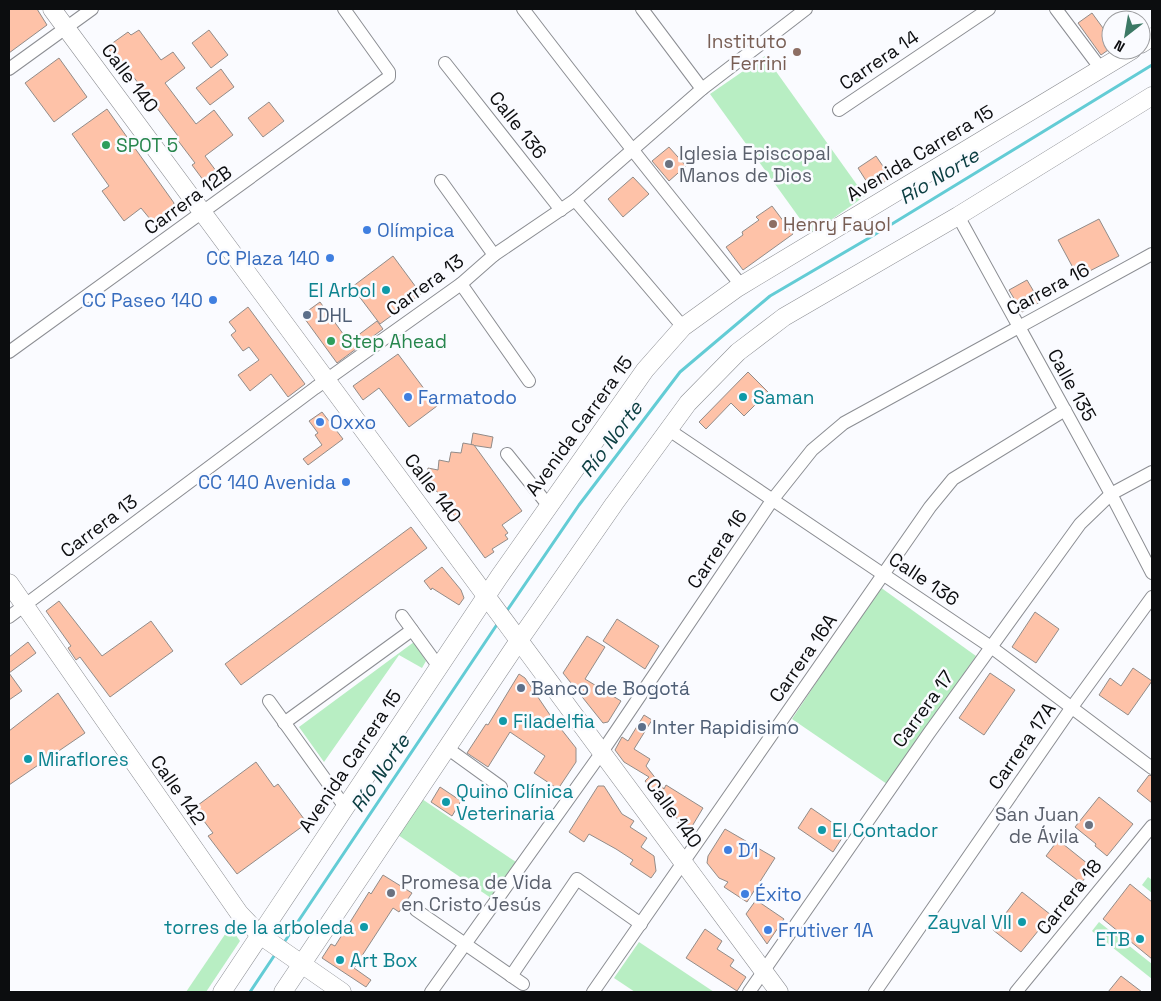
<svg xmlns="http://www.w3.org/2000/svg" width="1161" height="1001" font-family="'Space Grotesk',sans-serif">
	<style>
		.green { fill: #b8eec3 }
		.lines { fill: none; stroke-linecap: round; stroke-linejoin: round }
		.stream { stroke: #63ccd5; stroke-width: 3 }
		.building { fill: #fec2a8; stroke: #928c89 }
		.street-casing { stroke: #8c8e93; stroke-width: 14 }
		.secondary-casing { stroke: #8c8e93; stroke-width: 19 }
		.street { stroke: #fff; stroke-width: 12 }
		.secondary { stroke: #fff; stroke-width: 18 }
		.education-dot { fill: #8d6e63; stroke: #fafbff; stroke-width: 2 }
		.leisure-dot { fill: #2e9e5b; stroke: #fafbff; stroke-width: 2 }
		.worship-dot { fill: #6b7280; stroke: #fafbff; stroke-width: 2 }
		.shop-dot { fill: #3f7fe0; stroke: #fafbff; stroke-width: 2 }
		.culture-dot { fill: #0f9aa8; stroke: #fafbff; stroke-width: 2 }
		.service-dot { fill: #5c6f8a; stroke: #fafbff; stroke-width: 2 }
		.labels { text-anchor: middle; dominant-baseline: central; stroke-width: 5; stroke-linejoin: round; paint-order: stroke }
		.education-label { font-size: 19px; fill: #785e54; stroke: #fafbff; text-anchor: end }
		.street-label { font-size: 19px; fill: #0c0d0f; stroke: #fafbff }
		.leisure-label { font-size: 19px; fill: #27864d; stroke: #fafbff; text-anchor: start }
		.worship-label { font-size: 19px; fill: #5b616d; stroke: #fafbff; text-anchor: start }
		.shop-label { font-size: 19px; fill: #366cbe; stroke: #fafbff; text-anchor: start }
		.culture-label { font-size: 19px; fill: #0d838f; stroke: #fafbff; text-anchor: start }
		.service-label { font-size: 19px; fill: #4e5e75; stroke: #fafbff; text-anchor: start }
		.water-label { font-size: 20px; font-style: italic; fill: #0a3d41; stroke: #fafbff }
	</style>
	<rect width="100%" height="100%" fill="#fafbff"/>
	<g class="green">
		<polygon points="765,56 865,196 811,234 710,94"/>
		<polygon points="880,587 976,656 887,784 792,719"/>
		<polygon points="414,642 426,661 422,668 399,655 324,762 299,727"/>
		<polygon points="422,799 516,862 491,898 398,835"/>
		<polygon points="1148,877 1152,880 1152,893 1142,885"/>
		<polygon points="1099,922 1152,964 1152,979 1092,931"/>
		<polygon points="230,927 240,941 206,992 186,992"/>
		<polygon points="639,942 714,992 635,992 614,978"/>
	</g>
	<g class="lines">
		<g class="stream">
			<polyline points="506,612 579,505 680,372 770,296 869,238 1152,65"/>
			<polyline points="283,944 498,623"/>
			<polyline points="250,992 276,953"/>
		</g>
	</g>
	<g class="building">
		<polygon points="9,9 37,9 47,25 9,53"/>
		<polygon points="1092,13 1111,39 1111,48 1101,55 1078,23"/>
		<polygon points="139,30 161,60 173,52 185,68 165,83 196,124 214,110 233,135 205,156 225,183 212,192 192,165 195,163 176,138 178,136 126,67 123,69 107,47 128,32 131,35"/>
		<polygon points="209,30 228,55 211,68 192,43"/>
		<polygon points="59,58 87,97 54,122 25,83"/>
		<polygon points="221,69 234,87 210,105 196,88"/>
		<polygon points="269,102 284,121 263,137 248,118"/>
		<polygon points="107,109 174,203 172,212 155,225 141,208 124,221 102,191 109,186 72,134"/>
		<polygon points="669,147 686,166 669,181 652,161"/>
		<polygon points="876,156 891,178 872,190 858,168"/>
		<polygon points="633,177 649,194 623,217 608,199"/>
		<polygon points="772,206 793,234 743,270 726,247 743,235 742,232 759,220 756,217"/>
		<polygon points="1099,219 1119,256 1078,277 1058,240"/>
		<polygon points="393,256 421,294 380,324 352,287"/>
		<polygon points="1027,280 1040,302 1022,312 1009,290"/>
		<polygon points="320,302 349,342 377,321 383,329 337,363 302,315"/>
		<polygon points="248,307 305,384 288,397 271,374 250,391 238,375 259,360 249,347 243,351 231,335 236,331 229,322"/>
		<polygon points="398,354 437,406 409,427 379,388 363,400 353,386"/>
		<polygon points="748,372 768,392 744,416 731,403 706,429 699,422"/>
		<polygon points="322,412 343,439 308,465 303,459 322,445 315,435 318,433 309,421"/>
		<polygon points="473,433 493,437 491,448 471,445"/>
		<polygon points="463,443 474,445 522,511 502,525 508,533 505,535 508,539 492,549 494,552 485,558 430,482 426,481 428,468 438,470 439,460 449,462 451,452 461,453"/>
		<polygon points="411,527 427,548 241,685 225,664"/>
		<polygon points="442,567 461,590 464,598 459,605 432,588 431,590 424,581"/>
		<polygon points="59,601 102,656 151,621 173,651 110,697 80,657 76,660 68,648 71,646 46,611"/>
		<polygon points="1035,612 1059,629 1036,663 1012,647"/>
		<polygon points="617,619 659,646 645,669 603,641"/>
		<polygon points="587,636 605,647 585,679 621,701 608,722 603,723 563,673"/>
		<polygon points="28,642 36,653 9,673 22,691 9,700 9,657"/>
		<polygon points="1133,668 1152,681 1128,715 1099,695 1110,678 1121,686"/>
		<polygon points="990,673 1015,690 984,735 959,718"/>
		<polygon points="519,674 525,678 550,715 576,748 576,762 558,789 534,773 545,756 510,732 488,767 467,753 486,724 488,725"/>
		<polygon points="58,693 85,733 9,785 9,731"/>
		<polygon points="644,715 652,720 634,749 650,759 646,766 664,789 666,785 703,808 688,833 680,828 682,825 678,823 680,820 673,816 675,813 665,806 645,781 649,777 624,762 615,750 622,737 628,741"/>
		<polygon points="256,762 274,787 278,784 307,823 237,874 208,836 213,833 194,808"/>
		<polygon points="1149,775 1152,776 1152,803 1137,791"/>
		<polygon points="598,786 604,786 622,814 634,821 630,827 647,838 641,847 654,856 656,871 651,878 630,864 633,860 616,849 589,834 584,842 569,832"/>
		<polygon points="440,787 461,801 452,816 431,802"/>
		<polygon points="1099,797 1133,824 1107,856 1095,846 1096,844 1075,827"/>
		<polygon points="811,808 846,832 833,852 798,828"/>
		<polygon points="725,829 775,858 747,902 724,887 728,882 719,878 707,863 708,856"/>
		<polygon points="1058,840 1093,868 1081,883 1046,856"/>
		<polygon points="383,875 412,893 399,912 393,908 354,968 371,980 366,987 322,958 331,944 335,946 369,892 371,894"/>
		<polygon points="1130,884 1152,902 1152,959 1103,919"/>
		<polygon points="1022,892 1051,915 1021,952 993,930"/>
		<polygon points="756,900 784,919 767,944 746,914"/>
		<polygon points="705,929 722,941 717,949 734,960 730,966 746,977 737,991 686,958"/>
		<polygon points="1121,976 1142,992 1108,992"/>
	</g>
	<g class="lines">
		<defs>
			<g id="street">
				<path d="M523 9C594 102 667 194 741 285"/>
				<polyline points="642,9 702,89"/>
				<polyline points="1056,9 1101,69"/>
				<polyline points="445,63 561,210"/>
				<polyline points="9,69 92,9"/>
				<polyline points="839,110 989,9"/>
				<polyline points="441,181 494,255"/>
				<polyline points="575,200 683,327"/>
				<polyline points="958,216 1111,494 1152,573"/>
				<polyline points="461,284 529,381"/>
				<polyline points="9,352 389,77 389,72 344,9"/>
				<polyline points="669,430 991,647 1152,768"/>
				<polyline points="507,454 548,505"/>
				<polyline points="402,616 439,667"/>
				<polyline points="9,617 315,388 461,284 494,255 575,200 702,89 806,9"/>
				<polyline points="269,701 345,807"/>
				<polyline points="284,723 412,630"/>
				<polyline points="447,748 501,787"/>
				<polyline points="416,910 523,984"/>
				<polyline points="511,976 577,879 641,924"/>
				<polyline points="431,992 602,752 773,499 812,450 844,423 1152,254"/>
				<polyline points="593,992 930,507 953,479 1065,410"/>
				<polyline points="749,992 929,733 1080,524 1111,494 1152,472"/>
				<polyline points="875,992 1072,707 1152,597"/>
				<polyline points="1016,992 1152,826"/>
			</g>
			<g id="secondary">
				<polyline points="52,9 779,992"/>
				<polyline points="1141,44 1152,37"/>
				<polyline points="9,583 239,913 260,935 342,992"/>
				<polyline points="222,992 499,577 645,370 683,327 737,288 1132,50"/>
				<polyline points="283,992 520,639 614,504 688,403 738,352 784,317 958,216 1152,96"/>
			</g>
		</defs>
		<use href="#street" class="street-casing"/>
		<use href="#secondary" class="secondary-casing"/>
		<use href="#street" class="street"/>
		<use href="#secondary" class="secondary"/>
	</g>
	<g class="education-dot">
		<circle cx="797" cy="52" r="5"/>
		<circle cx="773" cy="224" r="5"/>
	</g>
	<g class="leisure-dot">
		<circle cx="106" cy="145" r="5"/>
		<circle cx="331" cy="341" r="5"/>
	</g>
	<g class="worship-dot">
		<circle cx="669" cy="164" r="5"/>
		<circle cx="1089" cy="825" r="5"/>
		<circle cx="391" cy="893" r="5"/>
	</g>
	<g class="shop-dot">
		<circle cx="367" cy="230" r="5"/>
		<circle cx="330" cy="258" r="5"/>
		<circle cx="213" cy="300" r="5"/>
		<circle cx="408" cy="397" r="5"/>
		<circle cx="320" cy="422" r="5"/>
		<circle cx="346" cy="482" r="5"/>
		<circle cx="728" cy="850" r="5"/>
		<circle cx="745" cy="894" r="5"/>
		<circle cx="768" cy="930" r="5"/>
	</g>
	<g class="culture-dot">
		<circle cx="386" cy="290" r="5"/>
		<circle cx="743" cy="397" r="5"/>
		<circle cx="503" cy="721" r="5"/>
		<circle cx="28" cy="759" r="5"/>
		<circle cx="446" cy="802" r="5"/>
		<circle cx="822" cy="830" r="5"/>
		<circle cx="1022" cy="922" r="5"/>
		<circle cx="364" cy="927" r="5"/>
		<circle cx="1140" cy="939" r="5"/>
		<circle cx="340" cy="960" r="5"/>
	</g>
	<g class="service-dot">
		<circle cx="307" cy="315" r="5"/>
		<circle cx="521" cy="688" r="5"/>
		<circle cx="642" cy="727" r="5"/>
	</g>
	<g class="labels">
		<g class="education-label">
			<text x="787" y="41">Instituto<tspan x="787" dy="22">Ferrini</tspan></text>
			<text x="783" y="224" text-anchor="start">Henry Fayol</text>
		</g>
		<g class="street-label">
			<text transform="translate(879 60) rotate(-34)">Carrera 14</text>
			<text transform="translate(130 78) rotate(53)">Calle 140</text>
			<text transform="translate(518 125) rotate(52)">Calle 136</text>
			<text transform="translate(920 153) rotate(-31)">Avenida Carrera 15</text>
			<text transform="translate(188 200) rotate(-36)">Carrera 12B</text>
			<text transform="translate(425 285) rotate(-36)">Carrera 13</text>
			<text transform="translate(1048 289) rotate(-28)">Carrera 16</text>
			<text transform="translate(1072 385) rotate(61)">Calle 135</text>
			<text transform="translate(579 426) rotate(-54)">Avenida Carrera 15</text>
			<text transform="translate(433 488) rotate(53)">Calle 140</text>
			<text transform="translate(99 526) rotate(-37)">Carrera 13</text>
			<text transform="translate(717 549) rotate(-56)">Carrera 16</text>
			<text transform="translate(924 579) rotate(34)">Calle 136</text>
			<text transform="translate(803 658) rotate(-55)">Carrera 16A</text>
			<text transform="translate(923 709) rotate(-54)">Carrera 17</text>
			<text transform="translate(1022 746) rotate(-55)">Carrera 17A</text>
			<text transform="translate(350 761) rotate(-56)">Avenida Carrera 15</text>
			<text transform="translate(178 790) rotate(55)">Calle 142</text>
			<text transform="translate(674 813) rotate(54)">Calle 140</text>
			<text transform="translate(1069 897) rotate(-51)">Carrera 18</text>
		</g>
		<g class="leisure-label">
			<text x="116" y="145">SPOT 5</text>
			<text x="341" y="341">Step Ahead</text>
		</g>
		<g class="worship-label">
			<text x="679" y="153">Iglesia Episcopal<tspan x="679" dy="22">Manos de Dios</tspan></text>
			<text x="1079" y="814" text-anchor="end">San Juan<tspan x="1079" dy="22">de Ávila</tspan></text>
			<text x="401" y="882">Promesa de Vida<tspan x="401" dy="22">en Cristo Jesús</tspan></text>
		</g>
		<g class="shop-label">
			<text x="377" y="230">Olímpica</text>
			<text x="320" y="258" text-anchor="end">CC Plaza 140</text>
			<text x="203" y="300" text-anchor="end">CC Paseo 140</text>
			<text x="418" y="397">Farmatodo</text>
			<text x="330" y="422">Oxxo</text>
			<text x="336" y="482" text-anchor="end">CC 140 Avenida</text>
			<text x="738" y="850">D1</text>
			<text x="755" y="894">Éxito</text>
			<text x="778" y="930">Frutiver 1A</text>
		</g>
		<g class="culture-label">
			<text x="376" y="290" text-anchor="end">El Arbol</text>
			<text x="753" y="397">Saman</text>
			<text x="513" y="721">Filadelfia</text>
			<text x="38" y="759">Miraflores</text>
			<text x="456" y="791">Quino Clínica<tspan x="456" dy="22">Veterinaria</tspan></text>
			<text x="832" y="830">El Contador</text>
			<text x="1012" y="922" text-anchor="end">Zayval VII</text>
			<text x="354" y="927" text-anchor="end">torres de la arboleda</text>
			<text x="1130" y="939" text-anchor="end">ETB</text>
			<text x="350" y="960">Art Box</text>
		</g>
		<g class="service-label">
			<text x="317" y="315">DHL</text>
			<text x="531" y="688">Banco de Bogotá</text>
			<text x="652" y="727">Inter Rapidisimo</text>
		</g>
		<g class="water-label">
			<text transform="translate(939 176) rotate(-31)">Río Norte</text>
			<text transform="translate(611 439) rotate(-53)">Río Norte</text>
			<text transform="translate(380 773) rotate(-56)">Río Norte</text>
		</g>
	</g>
	<rect width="1161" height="1001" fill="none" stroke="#0c0d0f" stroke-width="20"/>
	<g transform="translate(1126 35) rotate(211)"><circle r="24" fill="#fafbff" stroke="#9b9c9f"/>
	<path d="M0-4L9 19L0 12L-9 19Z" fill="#3c7965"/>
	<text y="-8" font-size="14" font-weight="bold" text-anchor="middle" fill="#0c0d0f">N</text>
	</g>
</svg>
